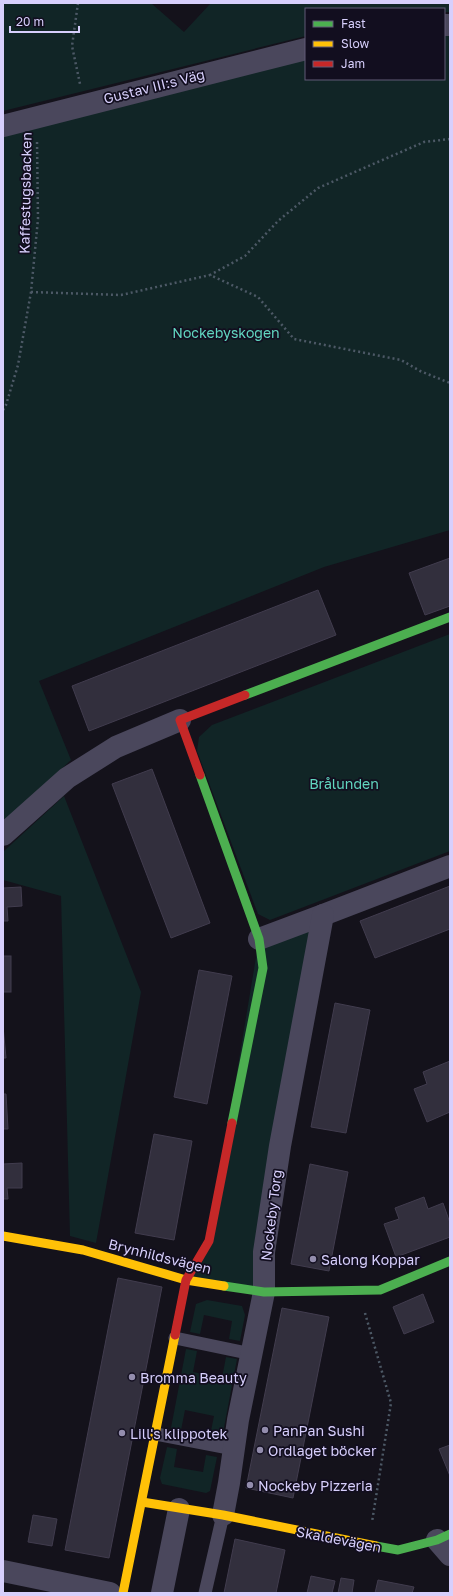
<svg xmlns="http://www.w3.org/2000/svg" width="453" height="1596" font-family="'Golos Text',sans-serif">
	<style>
		.green { fill: #112526 }
		.building { fill: #322f3d; stroke: #413c4e }
		.lines { fill: none; stroke-linecap: round; stroke-linejoin: round }
		.path { stroke: #4d5966; stroke-width: 2.5; stroke-dasharray: 2 3; stroke-linecap: butt }
		.lane { stroke: #4a475c; stroke-width: 13 }
		.street { stroke: #4a475c; stroke-width: 22 }
		.fast { stroke: #4caf50; stroke-width: 9 }
		.slow { stroke: #ffc107; stroke-width: 9 }
		.jam { stroke: #c62828; stroke-width: 9 }
		.poi-dot { fill: #938dad; stroke: #120e1f; stroke-width: 1.5 }
		.labels { text-anchor: middle; dominant-baseline: central; stroke-width: 3.5; stroke-linejoin: round; paint-order: stroke }
		.street-label { font-size: 14px; fill: #d7cffc; stroke: #120e1f }
		.park-label { font-size: 14px; fill: #61d6c0; stroke: #120e1f }
		.poi-label { font-size: 14px; fill: #d7cffc; stroke: #120e1f; text-anchor: start }
	</style>
	<rect width="100%" height="100%" fill="#14121b"/>
	<g class="green">
		<polygon points="3,3 151,3 184,32 211,3 450,3 450,12 444,12 444,9 306,9 306,36 3,111"/>
		<polygon points="444,35 450,35 450,530 324,567 39,681 71,760 3,823 3,135 306,59 306,79 444,79"/>
		<polygon points="450,634 450,851 270,920 258,914 197,751 199,737 212,725"/>
		<polygon points="64,796 141,992 96,1243 70,1236 61,896 3,880 3,852"/>
		<polygon points="323,915 264,1292 186,1280 209,1241 259,939"/>
		<polygon points="207,1300 242,1306 245,1315 240,1341 229,1339 232,1321 204,1315 200,1334 190,1332 196,1304"/>
		<polygon points="186,1349 197,1351 193,1372 222,1378 226,1357 237,1359 222,1438 210,1436 214,1416 185,1410 181,1430 171,1428"/>
		<polygon points="167,1447 177,1449 174,1467 203,1472 206,1455 217,1457 210,1491 206,1493 162,1484 160,1478"/>
	</g>
	<g class="building">
		<polygon points="450,558 450,606 425,615 409,573"/>
		<polygon points="318,590 336,635 89,731 72,686"/>
		<polygon points="152,769 210,923 171,938 112,784"/>
		<polygon points="450,886 450,929 375,958 360,921"/>
		<polygon points="21,887 22,906 7,907 8,921 3,921 3,888"/>
		<rect x="3" y="956" width="8" height="36"/>
		<polygon points="199,970 232,976 207,1104 174,1097"/>
		<polygon points="335,1003 370,1010 346,1133 311,1127"/>
		<polygon points="3,1026 6,1058 3,1058"/>
		<polygon points="450,1061 450,1112 427,1122 414,1089 427,1084 423,1072"/>
		<polygon points="3,1094 6,1094 8,1129 3,1129"/>
		<polygon points="154,1134 192,1141 174,1240 135,1233"/>
		<polygon points="22,1163 22,1188 7,1188 8,1199 3,1199 3,1164"/>
		<polygon points="310,1164 348,1172 329,1271 291,1264"/>
		<polygon points="424,1197 428,1209 443,1203 450,1223 450,1237 396,1257 384,1224 399,1219 395,1208"/>
		<polygon points="118,1278 162,1287 109,1558 65,1550"/>
		<polygon points="423,1294 434,1322 404,1334 393,1307"/>
		<polygon points="282,1308 329,1317 293,1498 246,1488"/>
		<polygon points="450,1445 450,1476 439,1449"/>
		<polygon points="33,1515 57,1519 52,1546 28,1542"/>
		<polygon points="235,1539 285,1550 276,1593 224,1593"/>
		<polygon points="311,1576 335,1581 332,1593 307,1593"/>
		<polygon points="341,1578 354,1580 352,1593 338,1593"/>
		<polygon points="378,1580 414,1587 412,1593 375,1593"/>
	</g>
	<g class="lines">
		<g class="path">
			<polyline points="78,3 72,46 80,84"/>
			<polyline points="450,139 424,142 318,188 278,221 245,256 210,275 258,297 294,339 401,360 420,371 450,383"/>
			<polyline points="31,292 121,295 210,275"/>
			<polyline points="3,410 6,405 18,365 31,292 38,219 37,140"/>
			<polyline points="365,1313 391,1403 372,1522"/>
		</g>
		<g class="lane">
			<polyline points="175,1338 252,1354"/>
			<polyline points="156,1434 234,1449"/>
			<polyline points="205,1593 223,1515"/>
		</g>
		<g class="street">
			<polyline points="444,25 450,25"/>
			<polyline points="3,126 306,49"/>
			<polyline points="3,835 67,778 116,747 180,720"/>
			<polyline points="259,939 323,915 450,866"/>
			<polyline points="223,1515 229,1483 238,1420 264,1292 264,1252 280,1146 323,915"/>
			<polyline points="437,1540 450,1555"/>
			<polyline points="3,1571 110,1593"/>
			<polyline points="162,1593 179,1509"/>
		</g>
		<g class="fast">
			<polyline points="245,695 450,617"/>
			<polyline points="200,775 259,939 263,968 232,1123"/>
			<polyline points="224,1286 264,1292 380,1290 450,1261"/>
			<polyline points="376,1546 398,1550 437,1540 450,1534"/>
		</g>
		<g class="slow">
			<polyline points="3,1236 83,1250 186,1280 224,1286"/>
			<polyline points="142,1502 223,1515 376,1546"/>
			<polyline points="123,1593 175,1335"/>
		</g>
		<g class="jam">
			<polyline points="200,775 180,720 245,695"/>
			<polyline points="175,1335 186,1280 209,1241 232,1123"/>
		</g>
	</g>
	<g class="poi-dot">
		<circle cx="313" cy="1259" r="4"/>
		<circle cx="132" cy="1377" r="4"/>
		<circle cx="265" cy="1430" r="4"/>
		<circle cx="122" cy="1433" r="4"/>
		<circle cx="260" cy="1450" r="4"/>
		<circle cx="250" cy="1485" r="4"/>
	</g>
	<g class="labels">
		<g class="street-label">
			<text transform="translate(154 86) rotate(-14)">Gustav III:s Väg</text>
			<text transform="translate(25 193) rotate(-89)">Kaffestugsbacken</text>
			<text transform="translate(271 1215) rotate(-83)">Nockeby Torg</text>
			<text transform="translate(160 1256) rotate(14)">Brynhildsvägen</text>
			<text transform="translate(339 1539) rotate(11)">Skaldevägen</text>
		</g>
		<g class="park-label">
			<text x="226" y="332">Nockebyskogen</text>
			<text x="344" y="783">Brålunden</text>
		</g>
		<g class="poi-label">
			<text x="321" y="1259">Salong Koppar</text>
			<text x="140" y="1377">Bromma Beauty</text>
			<text x="273" y="1430">PanPan Sushi</text>
			<text x="130" y="1433">Lill's klippotek</text>
			<text x="268" y="1450">Ordlaget böcker</text>
			<text x="258" y="1485">Nockeby Pizzeria</text>
		</g>
	</g>
	<rect width="453" height="1596" fill="none" stroke="#d7cffc" stroke-width="8"/>
	<rect x="305" y="8" width="140" height="72" fill="#120e1f" stroke="#615b77"/>
	<rect x="313" y="21" width="20" height="6" fill="#4caf50" stroke="#615b77"/>
	<text x="341" y="28" font-size="12" fill="#d7cffc">Fast</text>
	<rect x="313" y="41" width="20" height="6" fill="#ffc107" stroke="#615b77"/>
	<text x="341" y="48" font-size="12" fill="#d7cffc">Slow</text>
	<rect x="313" y="61" width="20" height="6" fill="#c62828" stroke="#615b77"/>
	<text x="341" y="68" font-size="12" fill="#d7cffc">Jam</text>
	<path d="M10 26v6h69v-6" fill="none" stroke="#d7cffc" stroke-width="2"/>
	<text x="16" y="26" font-size="12" fill="#d7cffc" stroke="#120e1f" stroke-width="3" paint-order="stroke">20 m</text>
</svg>
